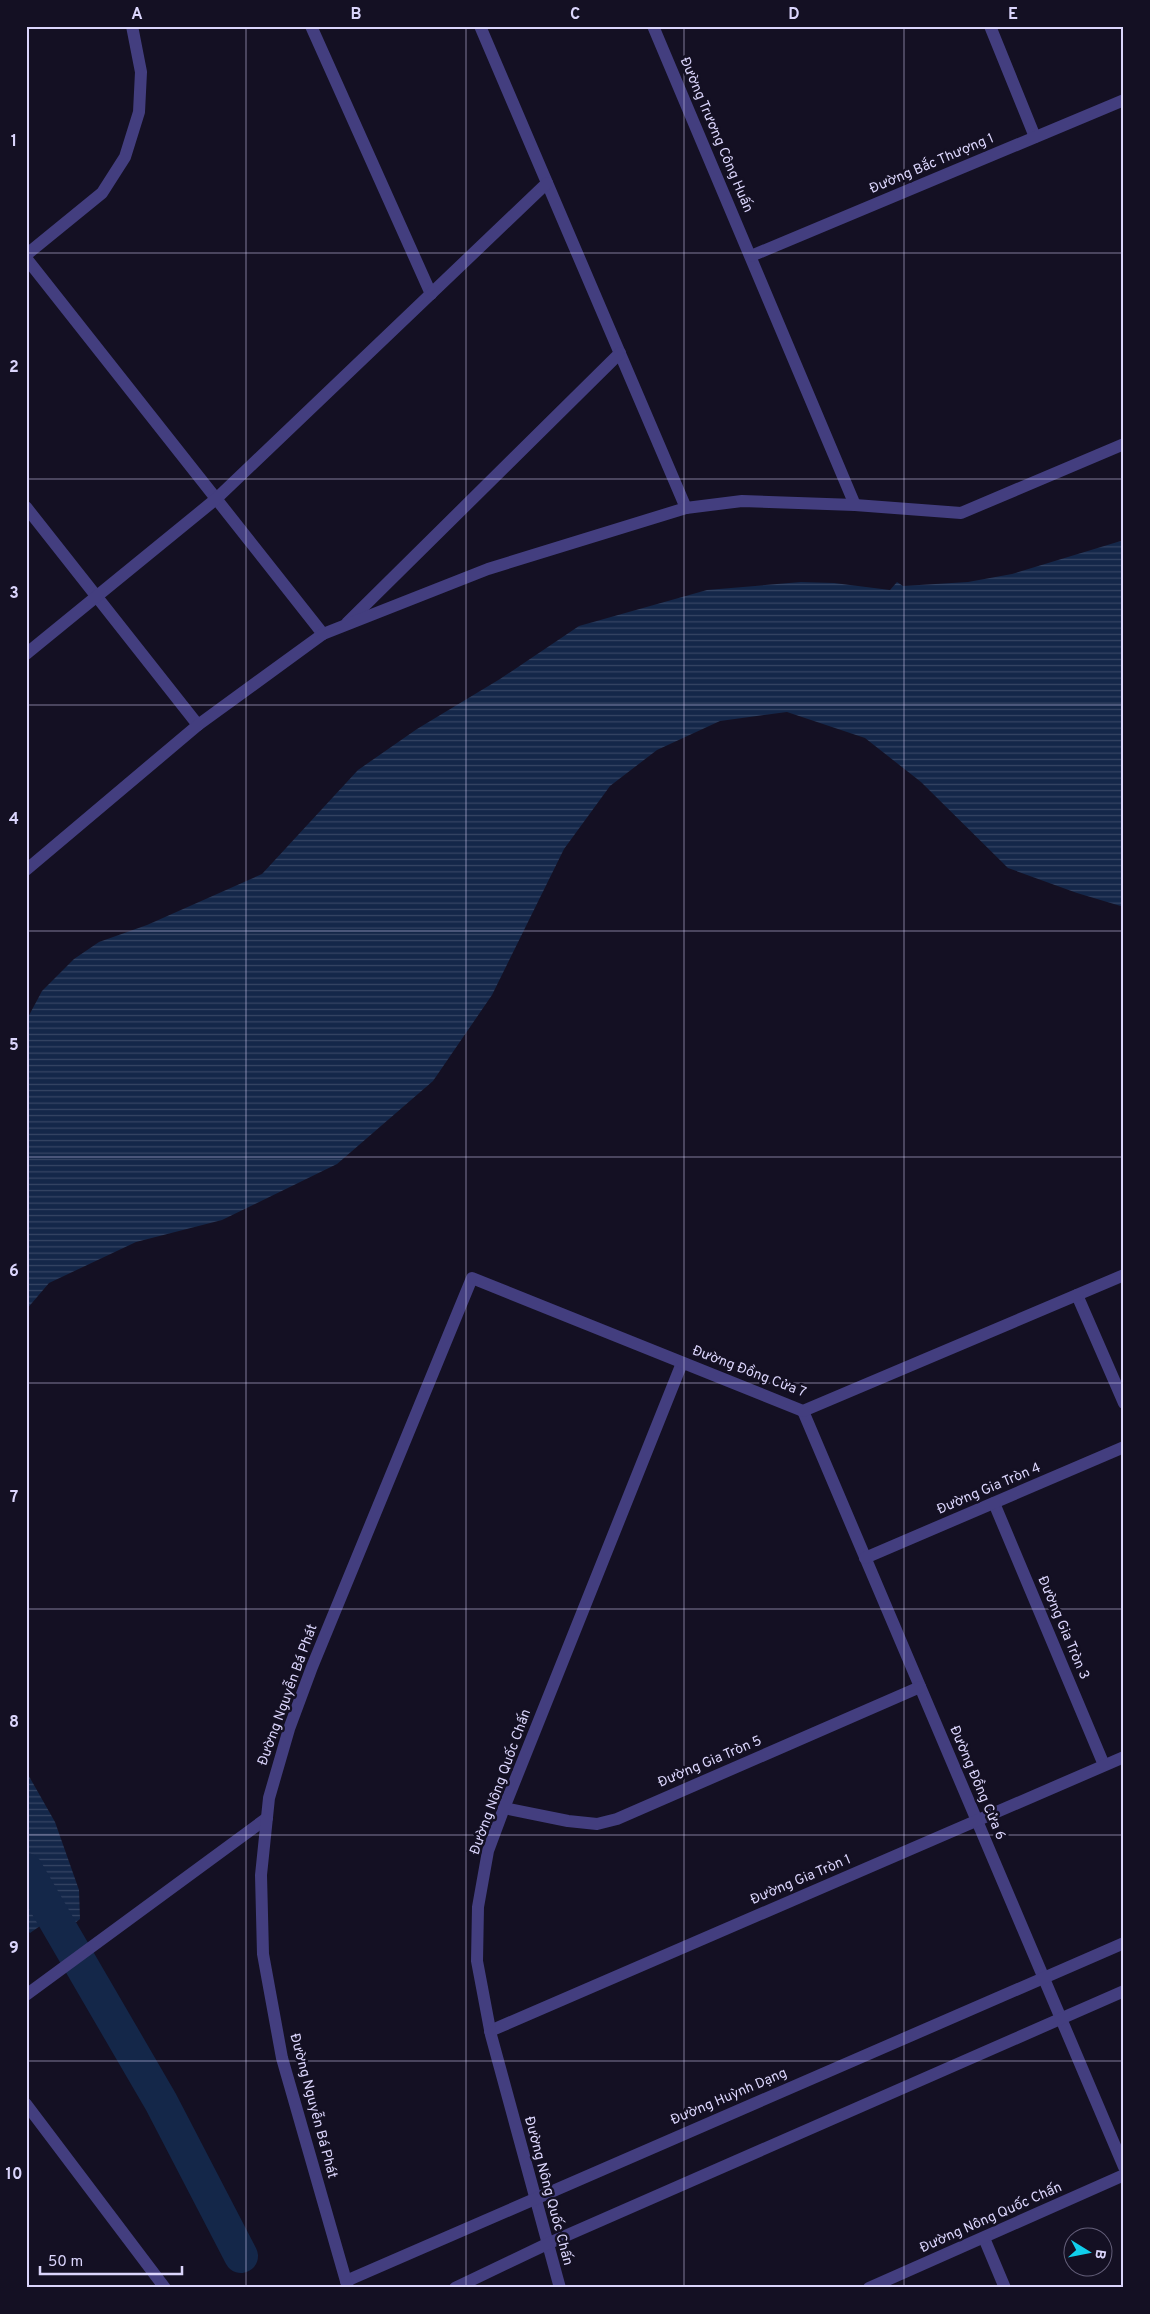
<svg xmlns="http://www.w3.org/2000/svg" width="1150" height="2314" font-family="Overpass,sans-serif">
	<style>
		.water { fill: url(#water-rules) }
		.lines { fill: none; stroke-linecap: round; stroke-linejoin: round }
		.river { stroke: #142749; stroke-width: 34 }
		.minor { stroke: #433e7f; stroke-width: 12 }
		.tertiary { stroke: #433e7f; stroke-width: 12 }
		.grid { fill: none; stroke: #dbd5fc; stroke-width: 1; stroke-opacity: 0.55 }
		.labels { text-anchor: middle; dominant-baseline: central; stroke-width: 5; stroke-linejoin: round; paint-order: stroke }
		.street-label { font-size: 14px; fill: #dbd5fc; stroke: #141023 }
		.neatline { fill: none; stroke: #dbd5fc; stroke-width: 2 }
		.grid-label { font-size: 16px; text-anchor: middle; font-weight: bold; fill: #dbd5fc }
	</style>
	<defs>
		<pattern id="water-rules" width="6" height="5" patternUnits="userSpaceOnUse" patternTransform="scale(1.25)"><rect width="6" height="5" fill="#142749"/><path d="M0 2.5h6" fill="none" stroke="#364564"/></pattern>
	</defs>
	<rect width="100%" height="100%" fill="#141023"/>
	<g class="water">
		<polygon points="1124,540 1124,907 1077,893 1008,868 921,782 865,738 787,712 720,721 657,750 610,786 564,849 492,995 433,1081 337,1164 222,1220 136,1242 49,1283 26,1310 26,1021 42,991 74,959 99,942 147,925 262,874 358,770 417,729 500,679 579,626 707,590 801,582 834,583 890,590 897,582 903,586 968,582 1012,574"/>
		<polygon points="26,1771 55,1822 79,1890 80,1919 58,1937 40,1926 30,1933 26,1929"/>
	</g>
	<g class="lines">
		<polyline class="river" points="26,1870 161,2102 241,2256"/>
		<g class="minor">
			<polyline points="311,26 431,294"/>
			<polyline points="480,26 686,508"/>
			<polyline points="653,26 855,505"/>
			<polyline points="990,26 1035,137"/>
			<polyline points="26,255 102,193 125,157 139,112 141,72 132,26"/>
			<polyline points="751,256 1124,100"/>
			<polyline points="26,258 323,634"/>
			<polyline points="26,507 198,725"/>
			<polyline points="347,623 620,353"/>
			<polyline points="26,654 216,499 547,183"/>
			<polyline points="26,870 198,725 323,634 488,569 686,508 742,501 855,505 961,513 1124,444"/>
			<polyline points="1077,1295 1124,1403"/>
			<polyline points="803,1411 1124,2167"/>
			<polyline points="994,1503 1104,1765"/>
			<polyline points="865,1558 1124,1447"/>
			<polyline points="504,1808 568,1821 597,1824 617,1819 920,1687"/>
			<polyline points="26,1995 267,1818"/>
			<polyline points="490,2031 1124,1757"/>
			<polyline points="984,2238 1005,2288"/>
			<polyline points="560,2288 491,2035 477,1961 478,1907 488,1851 504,1808 682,1363"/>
			<polyline points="869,2288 1124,2175"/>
		</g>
		<g class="tertiary">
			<polyline points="26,2104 165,2288"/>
			<polyline points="346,2281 1124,1943"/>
			<polyline points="348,2288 282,2058 263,1954 261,1875 269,1798 289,1729 312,1667 472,1278 803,1411 1124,1275"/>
			<polyline points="455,2288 547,2244 1124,1991"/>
		</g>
	</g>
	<path class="grid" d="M246 26V2288M466 26V2288M684 26V2288M904 26V2288M26 253H1124M26 479H1124M26 705H1124M26 931H1124M26 1157H1124M26 1383H1124M26 1609H1124M26 1835H1124M26 2061H1124"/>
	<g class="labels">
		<g class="street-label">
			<text transform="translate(716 135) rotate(67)">Đường Trương Công Huấn</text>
			<text transform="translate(932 164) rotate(-23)">Đường Bắc Thượng 1</text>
			<text transform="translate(749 1372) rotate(21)">Đường Đồng Cửa 7</text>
			<text transform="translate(989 1489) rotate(-23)">Đường Gia Tròn 4</text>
			<text transform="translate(1063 1628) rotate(67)">Đường Gia Tròn 3</text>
			<text transform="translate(288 1695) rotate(-70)">Đường Nguyễn Bá Phát</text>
			<text transform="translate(710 1762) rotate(-23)">Đường Gia Tròn 5</text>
			<text transform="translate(501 1782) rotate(-70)">Đường Nông Quốc Chấn</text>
			<text transform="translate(977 1783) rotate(67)">Đường Đồng Cửa 6</text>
			<text transform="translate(801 1880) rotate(-23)">Đường Gia Tròn 1</text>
			<text transform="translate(729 2097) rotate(-23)">Đường Huỳnh Dạng</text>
			<text transform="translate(313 2106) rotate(75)">Đường Nguyễn Bá Phát</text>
			<text transform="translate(548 2191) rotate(75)">Đường Nông Quốc Chấn</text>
			<text transform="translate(991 2218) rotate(-24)">Đường Nông Quốc Chấn</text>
		</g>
	</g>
	<rect width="1150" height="2314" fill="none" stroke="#141023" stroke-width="55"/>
	<g transform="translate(1088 2252) rotate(100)"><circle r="24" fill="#141023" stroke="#645f7a"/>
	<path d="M0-4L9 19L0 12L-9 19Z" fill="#11cfec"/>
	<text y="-8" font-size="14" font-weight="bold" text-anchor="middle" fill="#dbd5fc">B</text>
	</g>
	<path d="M40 2266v8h142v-8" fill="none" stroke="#dbd5fc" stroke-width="2.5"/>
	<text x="48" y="2266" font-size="15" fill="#dbd5fc" stroke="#141023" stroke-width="4" paint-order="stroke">50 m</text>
	<rect x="28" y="28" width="1094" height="2258" class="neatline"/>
	<g class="grid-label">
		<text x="137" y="19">A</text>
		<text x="356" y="19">B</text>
		<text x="575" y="19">C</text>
		<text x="794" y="19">D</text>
		<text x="1013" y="19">E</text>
		<text x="14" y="146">1</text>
		<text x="14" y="372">2</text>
		<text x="14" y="598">3</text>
		<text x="14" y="824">4</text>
		<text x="14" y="1050">5</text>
		<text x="14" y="1276">6</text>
		<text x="14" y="1502">7</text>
		<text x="14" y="1727">8</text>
		<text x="14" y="1953">9</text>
		<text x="14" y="2179">10</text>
	</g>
</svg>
